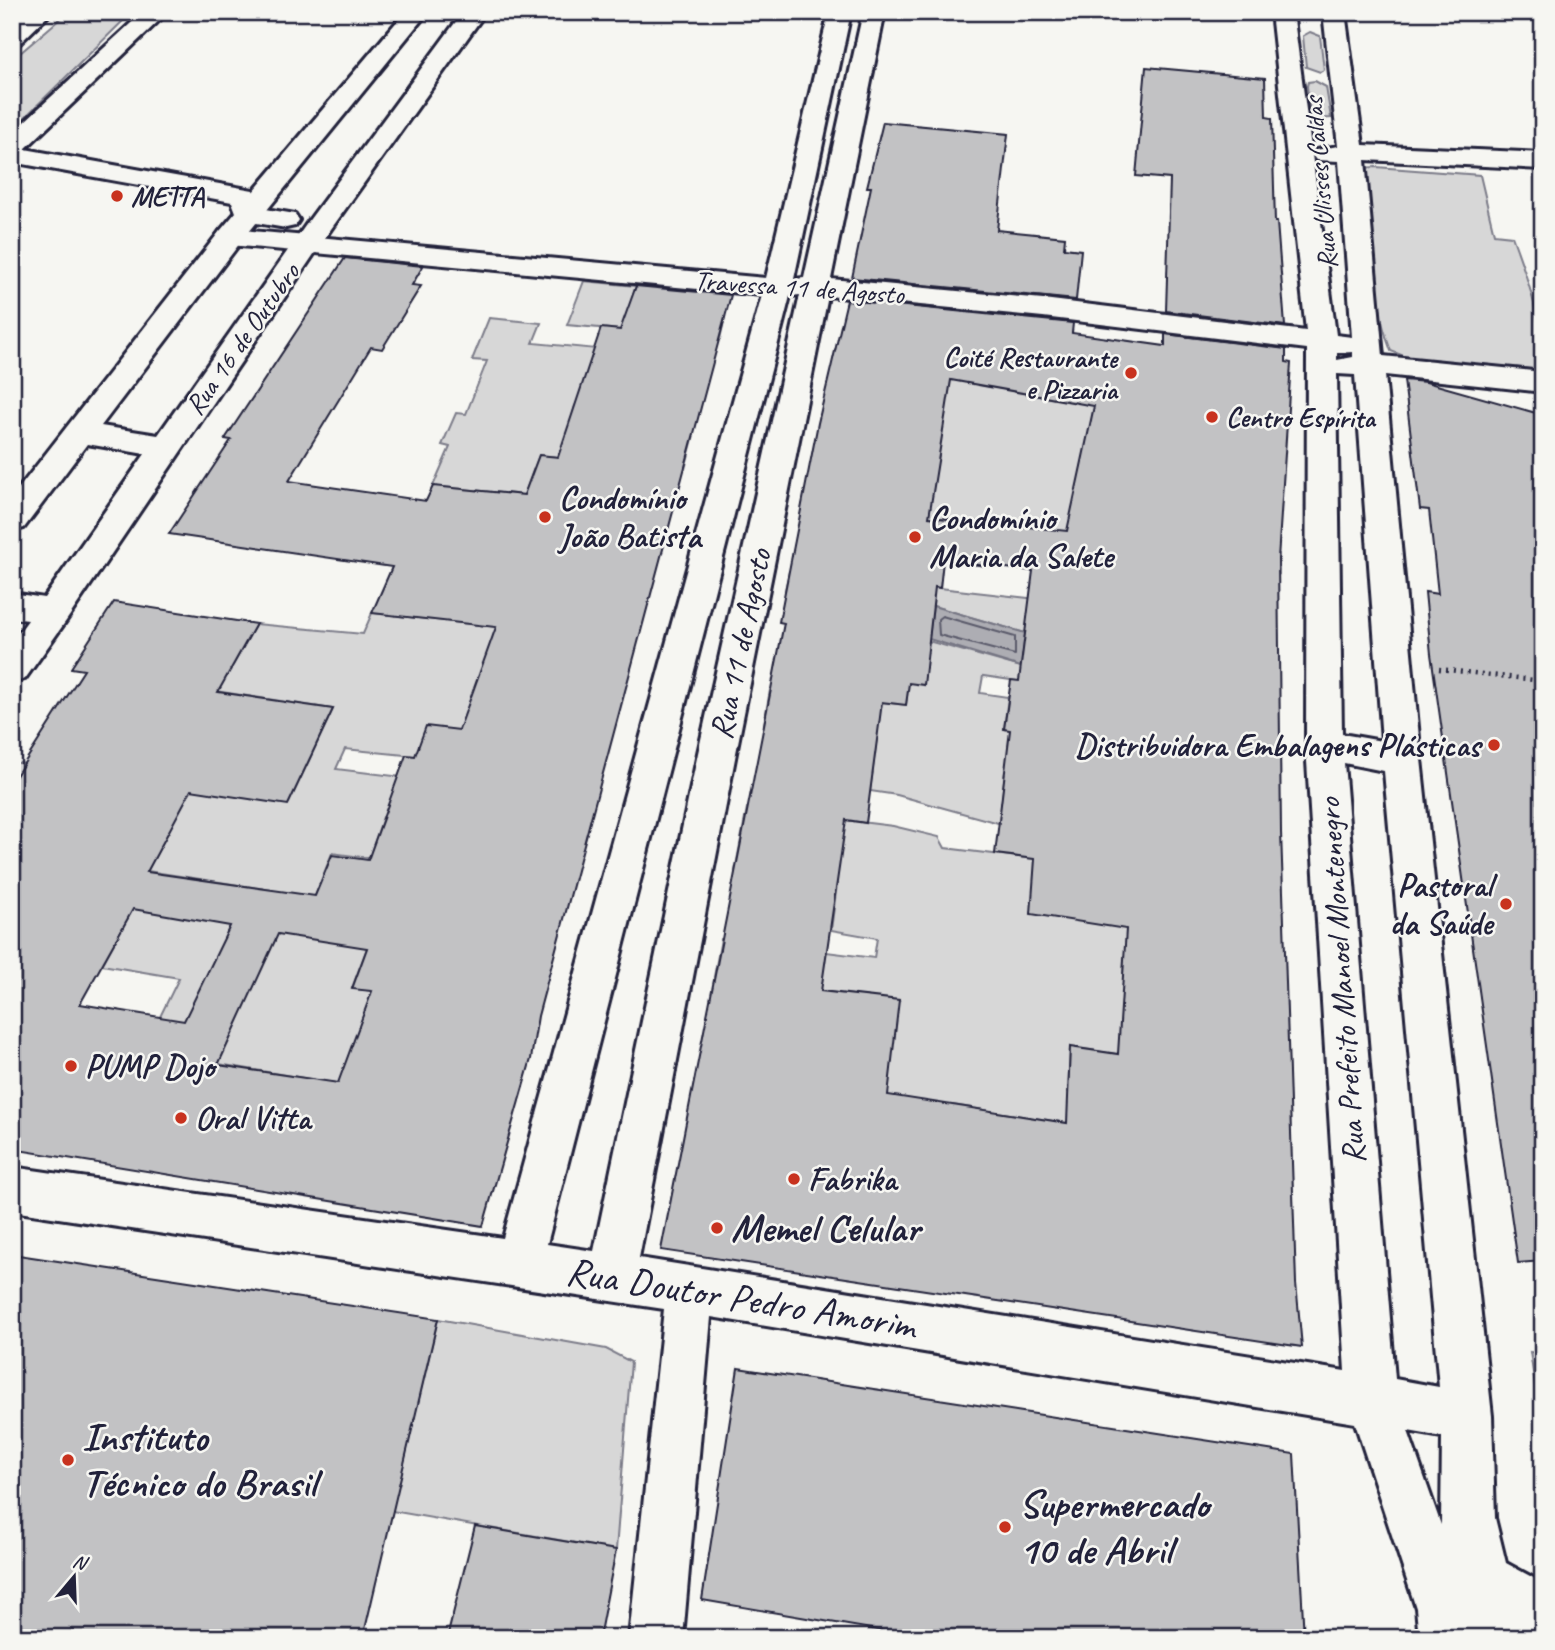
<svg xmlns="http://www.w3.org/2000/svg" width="1555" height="1650" font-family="Caveat,sans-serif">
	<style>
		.green { fill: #d7d7d7; stroke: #7c7c89; stroke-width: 2 }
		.water { fill: #adadb3; stroke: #757583; stroke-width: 2 }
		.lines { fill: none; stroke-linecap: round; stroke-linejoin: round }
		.shore { stroke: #5a5a6b; stroke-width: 2 }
		.building { fill: #c2c2c4; stroke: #22223b; stroke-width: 2; fill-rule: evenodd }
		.minor-casing { stroke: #22223b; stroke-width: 6 }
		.tertiary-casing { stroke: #22223b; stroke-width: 6 }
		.path { stroke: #22223b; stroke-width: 4.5; stroke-dasharray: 2 5; stroke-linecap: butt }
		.minor { fill: #f6f6f2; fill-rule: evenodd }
		.tertiary { fill: #f6f6f2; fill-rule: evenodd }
		.poi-dot { fill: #c8321e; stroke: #f6f6f2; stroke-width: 2.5 }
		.labels { text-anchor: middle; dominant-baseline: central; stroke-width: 5; stroke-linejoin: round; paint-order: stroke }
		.far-street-label { font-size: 28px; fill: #22223b; stroke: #f6f6f2 }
		.far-poi-label { font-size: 28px; font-weight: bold; fill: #22223b; stroke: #f6f6f2; text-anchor: start }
		.poi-label { font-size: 33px; font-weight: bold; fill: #22223b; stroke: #f6f6f2; text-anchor: start }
		.street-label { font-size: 33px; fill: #22223b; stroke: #f6f6f2 }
		.near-poi-label { font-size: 40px; font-weight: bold; fill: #22223b; stroke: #f6f6f2; text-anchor: start }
		.near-street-label { font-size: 40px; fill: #22223b; stroke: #f6f6f2 }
	</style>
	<rect width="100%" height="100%" fill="#f6f6f2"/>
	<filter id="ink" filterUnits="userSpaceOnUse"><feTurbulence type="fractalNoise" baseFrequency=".0143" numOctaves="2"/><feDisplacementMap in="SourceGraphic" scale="14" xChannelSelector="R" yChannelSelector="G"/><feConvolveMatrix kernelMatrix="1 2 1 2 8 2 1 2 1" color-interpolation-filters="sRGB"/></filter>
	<g filter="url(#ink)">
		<g class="green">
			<polygon points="68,12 132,12 12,130 12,60"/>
			<polygon points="1310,32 1320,36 1324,70 1320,72 1306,67 1303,36"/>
			<polygon points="1315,81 1326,87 1331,118 1313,119 1310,116 1307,86 1308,82"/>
			<path d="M1376 167 1480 175 1494 234 1512 236C1528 279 1543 324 1543 370L1409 358 1391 351C1370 298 1374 226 1362 168Z"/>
			<polygon points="584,281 636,286 629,309 725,317 720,339 567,325"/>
			<polygon points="489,318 541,323 533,343 608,350 575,406 570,424 694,435 685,469 539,455 524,495 433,486 450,447 442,445 456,413 466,414 487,361 472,360"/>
			<polygon points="912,354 970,383 1057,399 1140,397 1135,530 1279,554 1279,574 1094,548 1034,528 803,503"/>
			<polygon points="789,571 1091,605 1089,642 1025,633 933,606 785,590"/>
			<polygon points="372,613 524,630 484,733 415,756 345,749 336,769 419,779 405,820 383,817 369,858 332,853 315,896 367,948 352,988 372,991 379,1106 334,1083 176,1057 154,1029 179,978 102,965 133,909 272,890 147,871 167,834 113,790 12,773 12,762 289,803 333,709 156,682 233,665 256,624 363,634"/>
			<polygon points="914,637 1021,667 1048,671 1046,685 983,676 980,693 1008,697 1004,729 1066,739 1063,768 1005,772 1001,807 1038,834 897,795 870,791 877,737 764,724 770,690 906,705"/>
			<polygon points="747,808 893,826 939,837 945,848 1035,859 1214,942 1124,956 1123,983 1160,1061 1070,1047 1068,1092 1111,1099 1110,1130 953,1105 798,1151 899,1001 714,977 721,939 874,958 877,938 831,930 837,884 735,871"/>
			<polygon points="438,1319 606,1349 631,1362 616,1550 392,1511"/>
			<polygon points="1530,1352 1543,1354 1543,1441"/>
		</g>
		<polygon class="water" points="933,606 1025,633 1021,667 929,639"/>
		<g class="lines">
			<polygon class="shore" points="942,616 1015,637 1015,655 939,635 938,619"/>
		</g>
		<g class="building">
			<polygon points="1146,67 1265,78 1266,117 1272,118 1275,222 1277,222 1285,326 1166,311 1170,179 1136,176"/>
			<polygon points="883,122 1008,134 997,230 1065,237 1064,248 1081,250 1076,300 852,278 871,187 867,187"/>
			<path d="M345 258 423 266 412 285 421 286 382 349 371 347 289 481 426 501 433 486 524 495 539 455 558 457 601 328 620 330 636 286 731 295 538 1016 531 1059 483 1226 12 1149V782L84 670 71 668 114 602 256 624 218 692 333 709 288 805 191 790 147 872 315 896 332 855 368 860 406 755 415 756 426 726 459 730 496 627 372 613 392 567 169 534 231 440 225 439ZM133 909 230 926 184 1021 80 1004ZM278 934 367 948 352 989 372 991 338 1083 218 1065Z"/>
			<path d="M847 300 1073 323 1072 333 1165 346V334L1286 349V362L1291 363 1278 559 1281 832 1296 1283 1302 1347 661 1250 784 623 779 622 818 423ZM951 380 1094 406 1067 531 929 517ZM943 561 1033 571 1019 681 1011 680 1004 729 1010 730 995 854 1035 859 1031 914 1126 929 1118 1054 1070 1047 1067 1123 888 1095 899 1000 821 991 846 820 866 823 882 702 906 705 909 683 924 685 935 587 940 588Z"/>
			<polygon points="1404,380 1426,382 1543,415 1543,1261 1518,1263 1431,654 1425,592 1438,594 1429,510 1420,509"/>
			<polygon points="12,1254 438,1319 363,1638 12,1638"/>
			<polygon points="738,1368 1294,1454 1304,1638 924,1638 702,1600"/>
			<polygon points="475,1526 616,1550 599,1638 447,1638"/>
		</g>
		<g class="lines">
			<defs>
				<g id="minor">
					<polygon points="27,12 52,12 20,43 12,45 12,26"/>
					<polygon points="143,12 168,12 25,149 253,190 260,208 295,214 299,220 295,226 286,228 239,220 232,202 12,162 12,133"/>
					<path d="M829 12H851L794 279 804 278 863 12H885L831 279 1043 299 1306 331 1271 12H1293L1336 335 1352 337 1339 161 1316 160 1312 155 1316 150 1338 146 1323 12H1345L1363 145 1543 153V169L1365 160 1383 356 1543 372V392L1385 375 1421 759 1492 1416 1495 1518 1506 1563 1543 1583V1638H1419L1416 1608 1355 1423 711 1317 683 1638H629L664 1309 12 1211V1167L503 1238 762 295 230 245 220 243 216 237 220 231 230 229 766 278ZM800 295 698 753 594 1251 547 1244 790 296ZM828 296 1043 317 1307 349 1306 745 1345 1371 639 1258 736 753ZM1353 352V357L1337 360V353ZM1337 374 1355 375 1382 741 1342 734ZM1344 763 1384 771 1439 1387 1395 1379ZM1408 1431 1442 1437 1441 1525Z"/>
				</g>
				<polygon id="tertiary" points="405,12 428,12 240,243 101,426 158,435 310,219 463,12 486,12 331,229 66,621 25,679 12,683 12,642 28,620 12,618 12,593 44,598 145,454 87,444 24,528 12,531 12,497 220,231"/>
			</defs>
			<use href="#minor" class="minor-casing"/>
			<use href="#tertiary" class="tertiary-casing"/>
			<polyline class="path" points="1439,669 1543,681"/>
			<use href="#minor" class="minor"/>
			<use href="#tertiary" class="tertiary"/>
		</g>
	</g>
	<g class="poi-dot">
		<circle cx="117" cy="196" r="7"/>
		<circle cx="1131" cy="373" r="7"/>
		<circle cx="1212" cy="417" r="7"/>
		<circle cx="545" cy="517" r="7"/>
		<circle cx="915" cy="537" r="7"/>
		<circle cx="1494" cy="745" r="7"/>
		<circle cx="1506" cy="904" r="7"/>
		<circle cx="71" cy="1066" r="7"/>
		<circle cx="181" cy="1118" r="7"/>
		<circle cx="794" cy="1179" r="7"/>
		<circle cx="717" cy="1228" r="7"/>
		<circle cx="68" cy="1460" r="7"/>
		<circle cx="1005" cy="1527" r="7"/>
	</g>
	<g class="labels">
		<g class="far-street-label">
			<text transform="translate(1320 183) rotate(-95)">Rua Ulisses Caldas</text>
			<text transform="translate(799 287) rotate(4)">Travessa 11 de Agosto</text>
			<text transform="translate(242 339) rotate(-55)">Rua 16 de Outubro</text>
		</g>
		<g class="far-poi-label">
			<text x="131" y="196">METTA</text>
			<text x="1117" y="357" text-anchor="end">Coité Restaurante<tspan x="1117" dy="32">e Pizzaria</tspan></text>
			<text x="1226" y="417">Centro Espírita</text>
		</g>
		<g class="poi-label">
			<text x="559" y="498">Condomínio<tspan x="559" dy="38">João Batista</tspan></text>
			<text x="929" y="518">Condomínio<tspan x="929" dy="38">Maria da Salete</tspan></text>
			<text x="1480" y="745" text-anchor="end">Distribuidora Embalagens Plásticas</text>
			<text x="1492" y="885" text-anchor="end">Pastoral<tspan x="1492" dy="38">da Saúde</tspan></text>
			<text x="85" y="1066">PUMP Dojo</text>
			<text x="195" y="1118">Oral Vitta</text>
			<text x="808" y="1179">Fabrika</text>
		</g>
		<g class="street-label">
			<text transform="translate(740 644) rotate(-78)">Rua 11 de Agosto</text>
			<text transform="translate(1341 981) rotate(-94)">Rua Prefeito Manoel Montenegro</text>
		</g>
		<g class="near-poi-label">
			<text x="731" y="1228">Memel Celular</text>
			<text x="82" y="1437">Instituto<tspan x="82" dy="46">Técnico do Brasil</tspan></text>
			<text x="1019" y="1504">Supermercado<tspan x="1019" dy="46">10 de Abril</tspan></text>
		</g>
		<g class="near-street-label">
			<text transform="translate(741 1298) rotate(9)">Rua Doutor Pedro Amorim</text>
		</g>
	</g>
	<rect width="1555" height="1650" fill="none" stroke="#f6f6f2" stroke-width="42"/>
	<rect x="21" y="21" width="1513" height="1608" fill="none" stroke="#22223b" stroke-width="2.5" filter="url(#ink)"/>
	<g transform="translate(74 1577) rotate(19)" stroke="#f6f6f2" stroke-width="5" paint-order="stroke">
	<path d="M0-5L12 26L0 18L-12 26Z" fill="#22223b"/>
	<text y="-10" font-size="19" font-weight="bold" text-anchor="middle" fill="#22223b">N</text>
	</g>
</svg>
